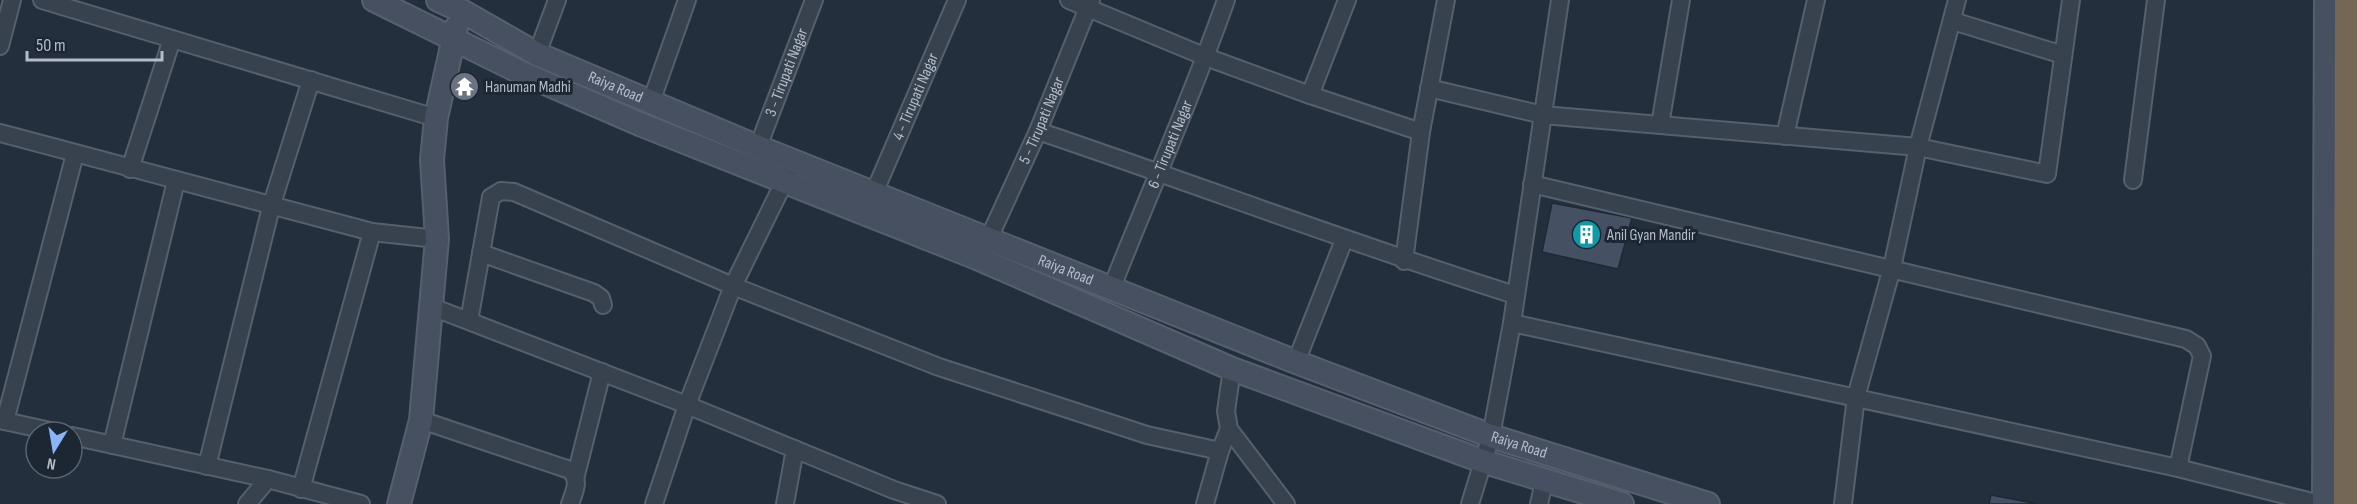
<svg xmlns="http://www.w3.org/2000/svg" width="2357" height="504" font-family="'Sofia Sans Condensed',sans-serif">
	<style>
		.building { fill: #455162; stroke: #1f2835; stroke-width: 1.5 }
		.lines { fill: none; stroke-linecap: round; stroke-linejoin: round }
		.street-casing { stroke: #565f6c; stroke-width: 20 }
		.secondary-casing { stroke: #565f6c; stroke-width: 26 }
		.highway-casing { stroke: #434c59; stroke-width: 33 }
		.street { stroke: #38414e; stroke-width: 16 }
		.secondary { stroke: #465061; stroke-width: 22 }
		.highway { stroke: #746855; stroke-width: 30 }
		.labels { text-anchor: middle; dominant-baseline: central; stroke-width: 6; stroke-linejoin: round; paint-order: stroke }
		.street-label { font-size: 16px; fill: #b4bcc9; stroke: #1d2633 }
		.poi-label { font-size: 16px; fill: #b4bcc9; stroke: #1d2633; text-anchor: start }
	</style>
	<rect width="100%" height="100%" fill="#242f3e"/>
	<g class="building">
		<polygon points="1552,203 1632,218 1618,269 1542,252"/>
		<polygon points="1991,495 2038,504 1989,504"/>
	</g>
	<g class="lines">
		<defs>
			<g id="street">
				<polyline points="42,0 436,118"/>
				<polyline points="1069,0 1206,57 1310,95 1347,0"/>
				<polyline points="1953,21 2063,55"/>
				<polyline points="0,46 12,0"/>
				<polyline points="537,54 557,0"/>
				<polyline points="1429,88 1543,115 1918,147 2047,174 2071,0"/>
				<polyline points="1310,95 1421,132 1404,261"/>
				<polyline points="651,102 687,0"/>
				<polyline points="1660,125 1681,0"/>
				<path d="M1038 131C1198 185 1355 245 1515 295"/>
				<polyline points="1421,132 1446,0"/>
				<polyline points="0,133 372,232"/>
				<polyline points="1785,136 1816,0"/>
				<path id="s1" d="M758 147 814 0"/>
				<polyline points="130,169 172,39"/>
				<polyline points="2133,180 2156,0"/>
				<polyline points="1532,184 2186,339 2197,346 2202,356 2178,468"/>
				<path id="s2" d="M874 193 957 0"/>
				<path id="s3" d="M989 238 1038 131 1091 0"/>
				<polyline points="481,253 594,293 601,298 603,305"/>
				<path id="s4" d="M1112 287C1150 191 1192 97 1226 0"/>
				<polyline points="432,307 687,405 894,490 937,504"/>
				<polyline points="469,321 491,197 501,191 514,192 733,286 939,367 1147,435 1220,451 1229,429"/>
				<polyline points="1512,323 2178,468 2320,504"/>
				<polyline points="1296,362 1344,240"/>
				<polyline points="1232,369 1226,411 1229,429 1286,504"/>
				<polyline points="0,420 55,432"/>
				<path d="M421 420 570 470C581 480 574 492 570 504"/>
				<polyline points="5,421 75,154"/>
				<polyline points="72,436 268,479 361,504"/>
				<polyline points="112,445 176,181"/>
				<polyline points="207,466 271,207 311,80"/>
				<polyline points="576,475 602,372"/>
				<polyline points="301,489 372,232 437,239"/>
				<polyline points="247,504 268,479"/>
				<polyline points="654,504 687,405 733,286 789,172"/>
				<polyline points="785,504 795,449"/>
				<polyline points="1205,504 1220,451"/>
				<polyline points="1470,504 1491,436 1512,323 1560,0"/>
				<polyline points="1539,504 1544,482"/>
				<polyline points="1843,504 1856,397 1892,268 1918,147 1957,0"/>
			</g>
			<g id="secondary">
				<polyline points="374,0 522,73 642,125 977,258 1232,369 1482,461 1622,504"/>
				<path id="s5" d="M438 0 460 10 537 54 758 147 1296 362 1491 436 1708 504"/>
				<polyline points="399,504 421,420 437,239 432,160 436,118 456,28"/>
				<polyline points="2324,504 2326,0"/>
			</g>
			<polyline id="highway" points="2349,504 2350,0"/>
		</defs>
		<use href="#street" class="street-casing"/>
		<use href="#secondary" class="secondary-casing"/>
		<use href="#highway" class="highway-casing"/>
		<use href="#street" class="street"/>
		<use href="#secondary" class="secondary"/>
		<use href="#highway" class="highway"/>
	</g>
	<defs>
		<symbol id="temple-disc" viewBox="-11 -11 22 22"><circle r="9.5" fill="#6b7280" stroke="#1d2633"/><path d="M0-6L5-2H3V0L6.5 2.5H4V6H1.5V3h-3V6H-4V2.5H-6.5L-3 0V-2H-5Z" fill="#fff"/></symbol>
		<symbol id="building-disc" viewBox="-11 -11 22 22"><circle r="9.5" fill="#0f9aa8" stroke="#1d2633"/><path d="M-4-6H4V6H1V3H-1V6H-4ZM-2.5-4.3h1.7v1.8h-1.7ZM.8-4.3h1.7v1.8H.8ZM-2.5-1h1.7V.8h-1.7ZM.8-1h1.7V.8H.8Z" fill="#fff"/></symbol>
	</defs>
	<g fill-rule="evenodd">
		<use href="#temple-disc" x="448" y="70" width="33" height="33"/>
		<use href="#building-disc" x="1570" y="218" width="33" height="33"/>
	</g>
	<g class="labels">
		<g class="street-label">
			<text stroke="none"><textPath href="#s1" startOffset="80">3 - Tirupati Nagar</textPath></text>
			<text stroke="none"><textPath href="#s5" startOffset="198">Raiya Road</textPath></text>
			<text stroke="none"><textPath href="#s2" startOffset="105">4 - Tirupati Nagar</textPath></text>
			<text stroke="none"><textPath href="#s3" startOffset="129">5 - Tirupati Nagar</textPath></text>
			<text stroke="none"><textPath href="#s4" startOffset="154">6 - Tirupati Nagar</textPath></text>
			<text stroke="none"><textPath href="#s5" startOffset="684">Raiya Road</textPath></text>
			<text stroke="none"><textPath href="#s5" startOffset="1170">Raiya Road</textPath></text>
		</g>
		<g class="poi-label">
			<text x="485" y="87">Hanuman Madhi</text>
			<text x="1607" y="235">Anil Gyan Mandir</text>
		</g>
	</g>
	<g transform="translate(54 450) rotate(191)"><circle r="28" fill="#1d2633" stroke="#59626f" stroke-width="1.5"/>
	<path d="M0-4.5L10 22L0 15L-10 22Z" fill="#8ab4f8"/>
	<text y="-9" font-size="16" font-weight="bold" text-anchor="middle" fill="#b4bcc9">N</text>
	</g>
	<path d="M27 51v9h135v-9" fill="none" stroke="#b4bcc9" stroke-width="3"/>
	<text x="36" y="51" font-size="18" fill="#b4bcc9" stroke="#1d2633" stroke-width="4.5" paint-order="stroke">50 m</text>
</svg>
